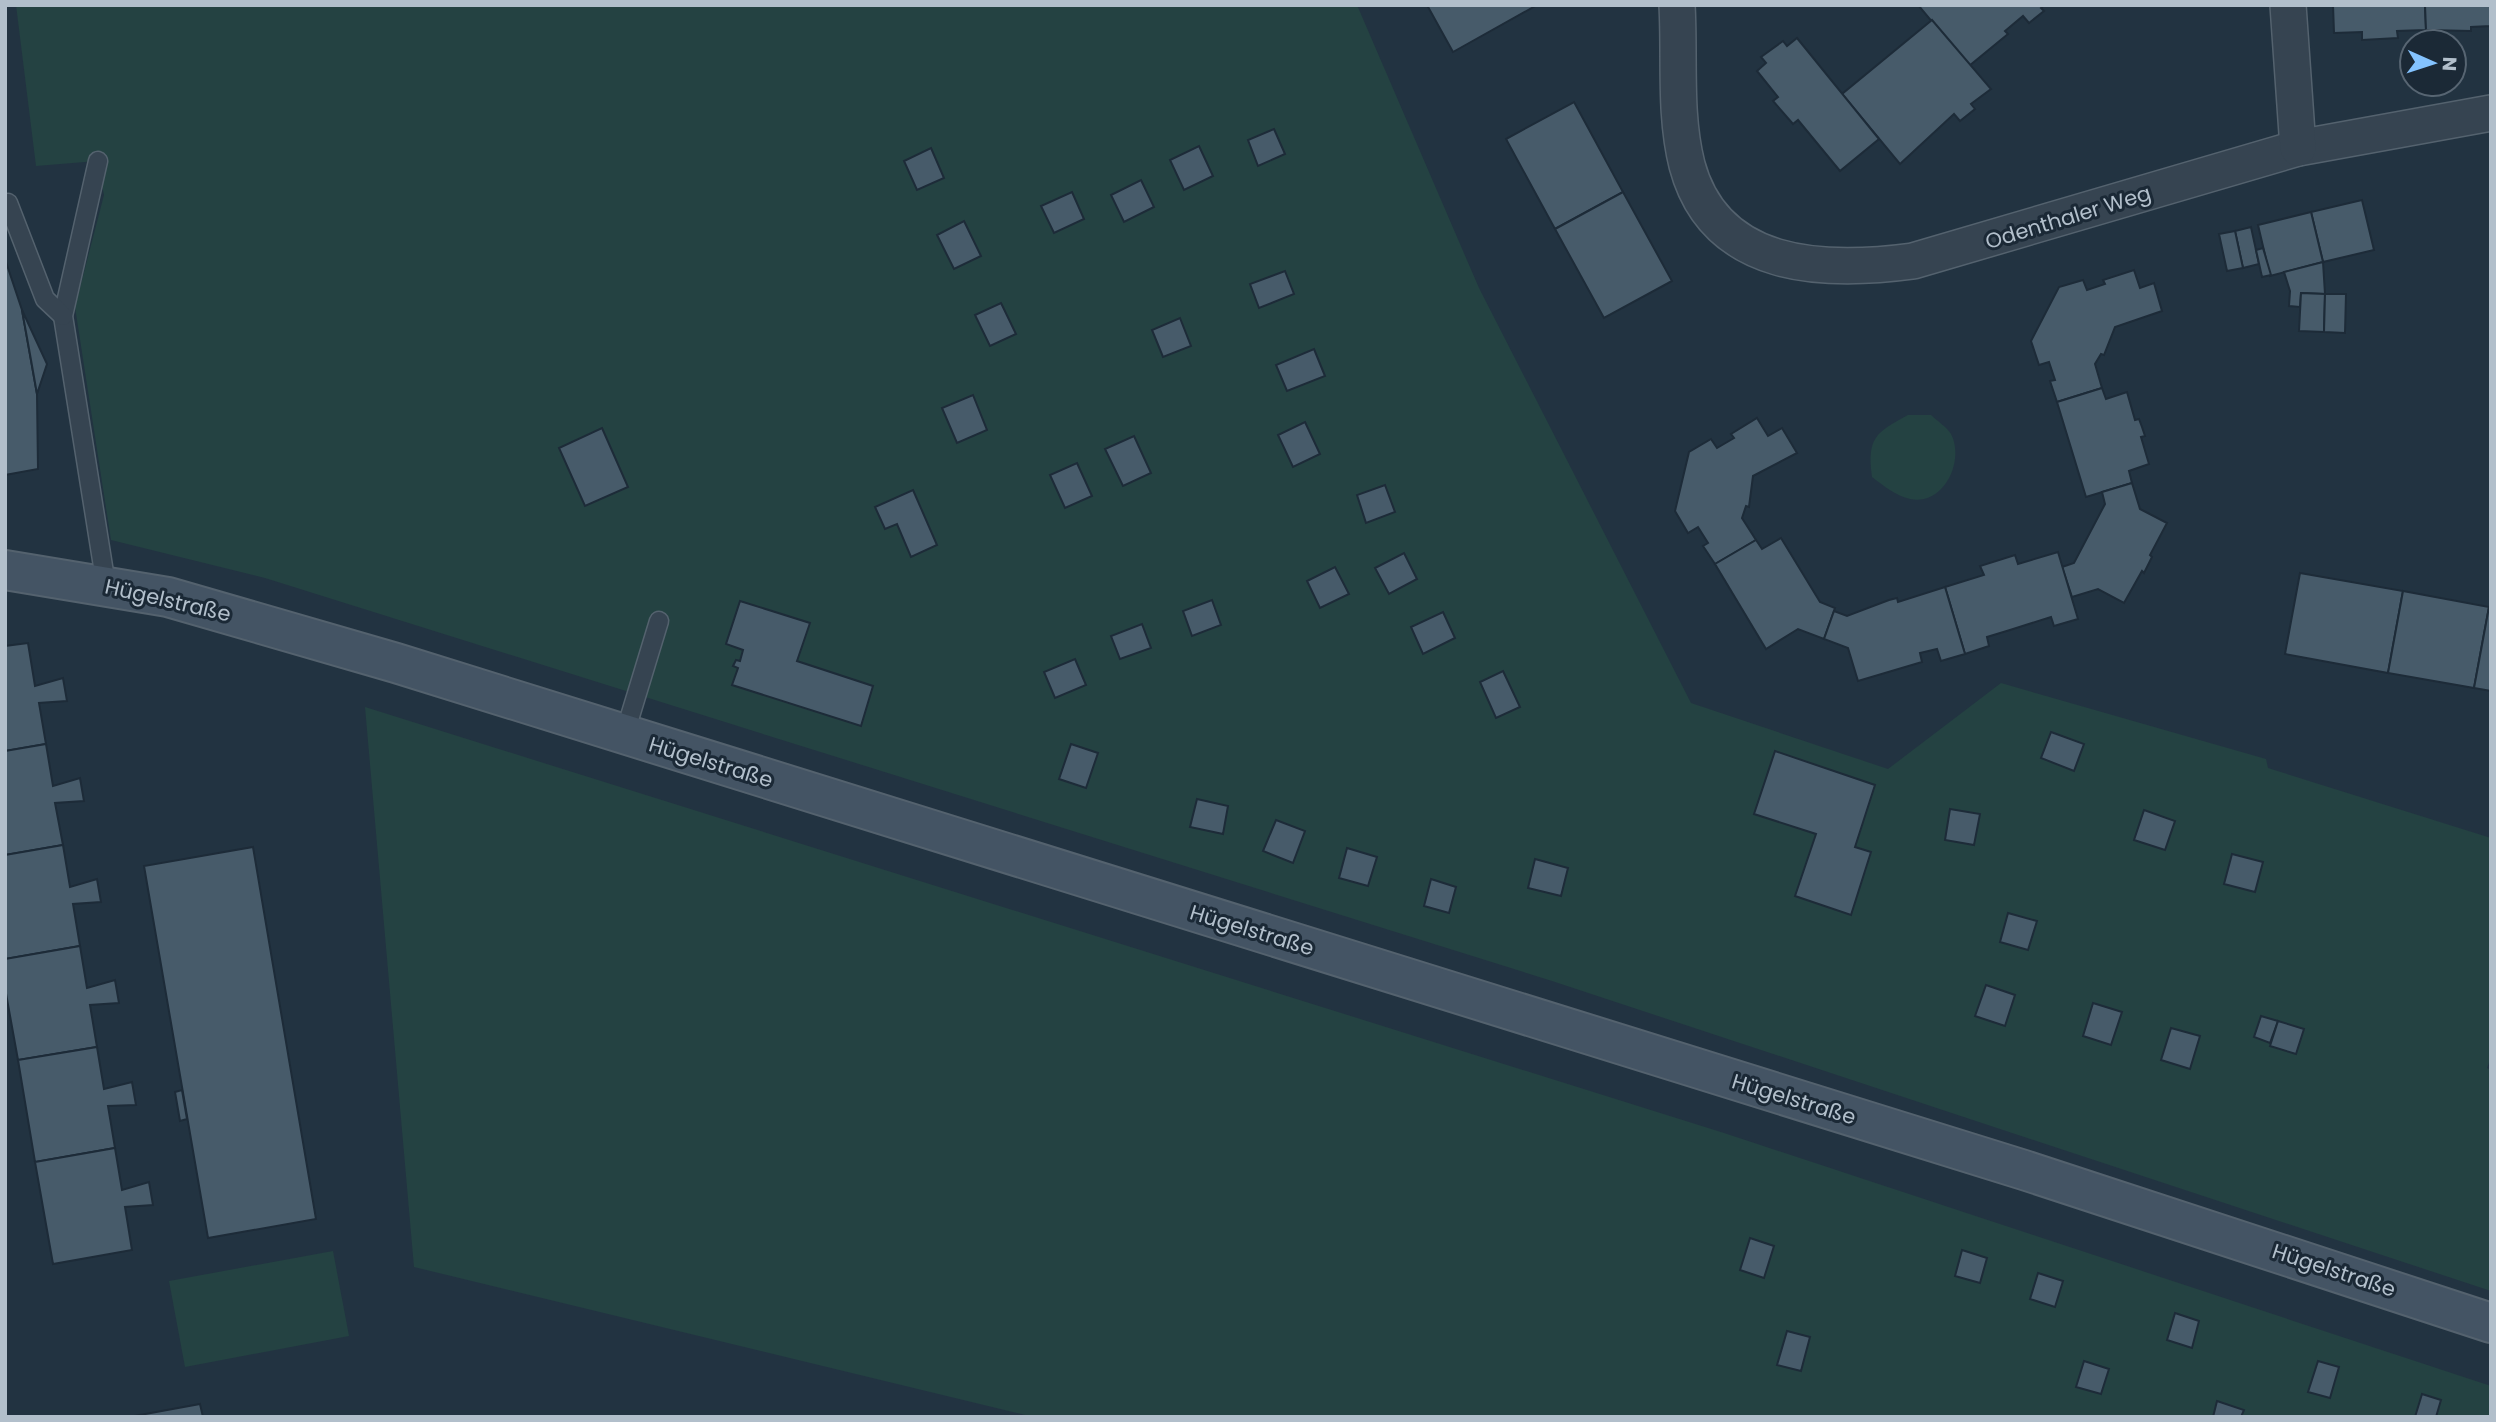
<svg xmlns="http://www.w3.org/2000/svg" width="2496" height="1422" font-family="Poppins,sans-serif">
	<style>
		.green { fill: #244242 }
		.building { fill: #475b6a; stroke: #1d2b38; stroke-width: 2 }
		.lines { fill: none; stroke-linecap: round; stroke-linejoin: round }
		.lane-casing { stroke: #54626e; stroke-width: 21 }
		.street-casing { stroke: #54626e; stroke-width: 38 }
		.secondary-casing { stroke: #54626e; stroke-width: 42 }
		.lane { stroke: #364451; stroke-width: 18 }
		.street { stroke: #364451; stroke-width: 35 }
		.secondary { stroke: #445464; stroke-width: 38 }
		.labels { text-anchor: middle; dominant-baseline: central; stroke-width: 6; stroke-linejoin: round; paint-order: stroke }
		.street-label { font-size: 21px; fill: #b2bfcb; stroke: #1b2936 }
	</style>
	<rect width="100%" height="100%" fill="#223341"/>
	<g class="green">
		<polygon points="16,5 1357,5 1479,288 1691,703 1888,769 2001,683 2266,759 2268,768 2491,838 2491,1057 2487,1068 2491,1070 2491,1291 1552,981 265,578 111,540 75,307 104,195 97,161 36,166"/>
		<path d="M1908 415H1931C1937 421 1947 427 1951 434 1965 461 1944 506 1910 499 1896 496 1884 486 1872 477 1867 438 1875 433 1908 415Z"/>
		<polygon points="365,707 1724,1133 2491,1386 2491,1417 1034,1417 414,1267"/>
		<polygon points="333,1251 349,1336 185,1367 169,1281"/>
	</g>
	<g class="building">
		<polygon points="1427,5 1537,5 1453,52"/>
		<polygon points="1918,5 2044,5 2041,8 2044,11 2029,23 2023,16 2005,31 2008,34 1969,66"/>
		<polygon points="2333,5 2425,5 2426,30 2397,31 2398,38 2362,40 2362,32 2334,33"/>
		<polygon points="2425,5 2491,5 2491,26 2471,27 2471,31 2426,30"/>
		<polygon points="1932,20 1991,89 1971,104 1975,109 1960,121 1954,114 1900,164 1842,94"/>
		<polygon points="1797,38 1879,139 1840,171 1798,120 1793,124 1773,101 1778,97 1757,71 1766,63 1761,57 1783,41 1787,46"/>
		<polygon points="1574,102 1623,192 1555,229 1506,139"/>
		<polygon points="1274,129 1285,154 1258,166 1248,140"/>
		<polygon points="1199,146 1213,176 1184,190 1170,160"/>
		<polygon points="931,148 944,178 917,190 904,161"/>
		<polygon points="1141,180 1154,207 1124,222 1111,195"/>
		<polygon points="1072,192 1084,219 1054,233 1041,206"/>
		<polygon points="1623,192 1672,281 1604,318 1555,229"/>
		<polygon points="2362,200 2374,250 2323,262 2311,212"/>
		<polygon points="2311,212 2323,262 2270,276 2258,225"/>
		<polygon points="964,221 981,256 954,269 937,235"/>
		<polygon points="2251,227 2259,264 2243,268 2235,231"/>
		<polygon points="2235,231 2243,268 2227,271 2219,234"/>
		<polygon points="2263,248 2271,275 2262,277 2256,250"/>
		<polygon points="5,259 22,310 37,394 38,469 5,475"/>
		<polygon points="2323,262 2325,294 2301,293 2300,307 2289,306 2290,291 2284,272"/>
		<polygon points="2134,270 2140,288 2154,283 2162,311 2115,327 2104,355 2101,354 2095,364 2102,388 2057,402 2050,381 2055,380 2049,362 2039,365 2031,341 2059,287 2083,280 2087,290 2105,284 2103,280"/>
		<polygon points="1285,271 1294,294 1259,308 1250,284"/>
		<polygon points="2301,293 2325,294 2324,332 2299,331"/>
		<polygon points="2325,294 2346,294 2345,333 2324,332"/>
		<polygon points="1001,303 1016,334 990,346 975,315"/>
		<polygon points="22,310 47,364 37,394 31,360"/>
		<polygon points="1180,318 1191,346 1163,357 1152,330"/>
		<polygon points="1314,349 1325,376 1287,391 1276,365"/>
		<polygon points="2102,388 2106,399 2127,392 2135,420 2139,419 2142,427 2145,436 2141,437 2149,464 2129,471 2132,483 2086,497 2057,402"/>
		<polygon points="973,395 987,430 957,443 942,408"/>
		<polygon points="1757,418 1768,436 1782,428 1797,453 1753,476 1749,507 1746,506 1742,518 1756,540 1715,564 1703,546 1708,543 1698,527 1688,533 1675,511 1689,452 1711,439 1717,448 1734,438 1731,434"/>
		<polygon points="1305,422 1320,454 1293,467 1278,435"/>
		<polygon points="602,428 628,487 585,506 559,448"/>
		<polygon points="1134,436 1151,473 1123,486 1105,449"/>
		<polygon points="1077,463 1092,496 1065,508 1050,475"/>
		<polygon points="2132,483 2140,509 2167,523 2150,555 2152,557 2144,573 2142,571 2124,603 2098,589 2072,597 2062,567 2074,563 2105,504 2102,492"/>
		<polygon points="1385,485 1395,512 1366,523 1357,495"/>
		<polygon points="913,490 937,545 911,557 897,524 885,529 875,507"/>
		<polygon points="1781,538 1820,602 1835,608 1824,639 1798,629 1766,649 1715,564 1756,540 1762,549"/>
		<polygon points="2058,552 2078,619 2054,626 2051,617 2010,630 1987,637 1989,646 1965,654 1945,587 1984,575 1980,566 2015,555 2018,564"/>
		<polygon points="1404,553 1417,579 1389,594 1375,568"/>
		<polygon points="1335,567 1349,594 1320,608 1307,581"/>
		<polygon points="2300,573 2403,591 2388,673 2285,654"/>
		<polygon points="1945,587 1965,654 1941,661 1937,649 1920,653 1922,662 1858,681 1848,648 1824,639 1834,611 1847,616 1889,600 1897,598 1898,602"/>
		<polygon points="2403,591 2489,607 2474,688 2388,673"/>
		<polygon points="1212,600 1221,625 1192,636 1183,611"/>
		<polygon points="740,601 810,623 797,661 873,686 861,726 732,685 738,668 733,666 736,660 740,661 743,650 726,644"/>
		<polygon points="2489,607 2491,607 2491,691 2474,688"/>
		<polygon points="1443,612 1455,638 1423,654 1411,627"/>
		<polygon points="1142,624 1151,648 1120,659 1111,636"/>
		<polygon points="28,643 35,686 63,678 67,701 39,703 46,744 5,751 5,646"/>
		<polygon points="1075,659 1086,685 1055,698 1044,672"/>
		<polygon points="1503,671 1520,707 1496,718 1480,682"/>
		<polygon points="2051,732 2084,744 2074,771 2041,758"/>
		<polygon points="46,744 53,786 80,778 84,801 55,803 63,845 5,855 5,751"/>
		<polygon points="1071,744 1098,753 1086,788 1059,779"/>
		<polygon points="1775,751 1875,785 1855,847 1871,852 1851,915 1795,896 1816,834 1754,814"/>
		<polygon points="1197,799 1228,806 1223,834 1190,827"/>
		<polygon points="1950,809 1980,814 1974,845 1945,840"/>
		<polygon points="2144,810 2175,821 2165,850 2134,840"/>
		<polygon points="1276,820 1305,831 1293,863 1263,851"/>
		<polygon points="63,845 70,887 97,879 101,902 73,904 80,946 5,959 5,855"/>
		<polygon points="253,847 316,1219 208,1238 144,866"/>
		<polygon points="1347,848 1377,857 1368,886 1339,878"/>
		<polygon points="2232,854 2263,862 2255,892 2224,884"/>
		<polygon points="1535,859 1568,868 1561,896 1528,888"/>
		<polygon points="1431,879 1456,887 1449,913 1424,906"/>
		<polygon points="2008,913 2037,921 2028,950 2000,942"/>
		<polygon points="80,946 87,988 115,980 119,1003 90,1005 97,1047 18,1060 5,988 5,959"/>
		<polygon points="1986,985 2015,995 2005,1026 1975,1016"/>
		<polygon points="2093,1003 2122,1012 2111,1045 2083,1036"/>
		<polygon points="2261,1016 2278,1021 2270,1043 2254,1037"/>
		<polygon points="2278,1021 2304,1029 2296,1054 2270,1046"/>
		<polygon points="2171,1028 2200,1036 2190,1069 2161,1060"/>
		<polygon points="97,1047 104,1089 132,1082 136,1105 108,1106 115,1148 35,1162 18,1060"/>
		<polygon points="182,1090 187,1119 180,1121 175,1092"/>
		<polygon points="115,1148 122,1190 149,1182 153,1205 125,1207 132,1250 53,1264 35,1162"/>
		<polygon points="1750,1238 1774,1246 1764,1278 1740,1270"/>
		<polygon points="1962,1250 1987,1258 1980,1283 1955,1276"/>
		<polygon points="2038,1273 2063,1281 2055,1307 2030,1299"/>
		<polygon points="2175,1313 2199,1321 2192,1348 2167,1340"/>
		<polygon points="1787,1331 1810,1337 1801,1371 1777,1365"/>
		<polygon points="2084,1361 2109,1369 2101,1394 2076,1387"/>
		<polygon points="2318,1361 2339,1367 2330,1398 2308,1392"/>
		<polygon points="2422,1394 2441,1400 2436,1417 2415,1417"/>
		<polygon points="2217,1401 2244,1410 2241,1417 2213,1417"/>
		<polygon points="200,1404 203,1417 129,1417"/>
	</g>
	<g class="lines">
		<defs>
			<g id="lane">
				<polyline points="98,161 63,316 106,585"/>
				<polyline points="8,203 45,299 63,316"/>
				<polyline points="624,736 659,621"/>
			</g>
			<g id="street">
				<path d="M1677 5C1680 58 1674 114 1687 165 1715 270 1823 273 1913 261L2298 148 2491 113"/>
				<polyline points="2288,5 2298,148"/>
			</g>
			<polyline id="secondary" points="5,570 168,597 396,663 2024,1170 2491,1323"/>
		</defs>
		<use href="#lane" class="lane-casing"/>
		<use href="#street" class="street-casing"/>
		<use href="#secondary" class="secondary-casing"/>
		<use href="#lane" class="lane"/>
		<use href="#street" class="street"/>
		<use href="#secondary" class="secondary"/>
	</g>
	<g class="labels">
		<g class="street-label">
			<text transform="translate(2068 217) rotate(-17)">Odenthaler Weg</text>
			<text transform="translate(168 600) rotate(13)">Hügelstraße</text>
			<text transform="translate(711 762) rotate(17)">Hügelstraße</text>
			<text transform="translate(1252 930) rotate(17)">Hügelstraße</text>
			<text transform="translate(1794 1099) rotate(17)">Hügelstraße</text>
			<text transform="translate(2334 1270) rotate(18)">Hügelstraße</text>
		</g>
	</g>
	<rect width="2496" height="1422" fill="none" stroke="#b2bfcb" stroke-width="14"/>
	<g transform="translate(2433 63) rotate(93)"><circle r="33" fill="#1b2936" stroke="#576572" stroke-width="2"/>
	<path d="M0-5L12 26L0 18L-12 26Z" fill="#84c3ff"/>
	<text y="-10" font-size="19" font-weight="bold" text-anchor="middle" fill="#b2bfcb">N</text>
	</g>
</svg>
